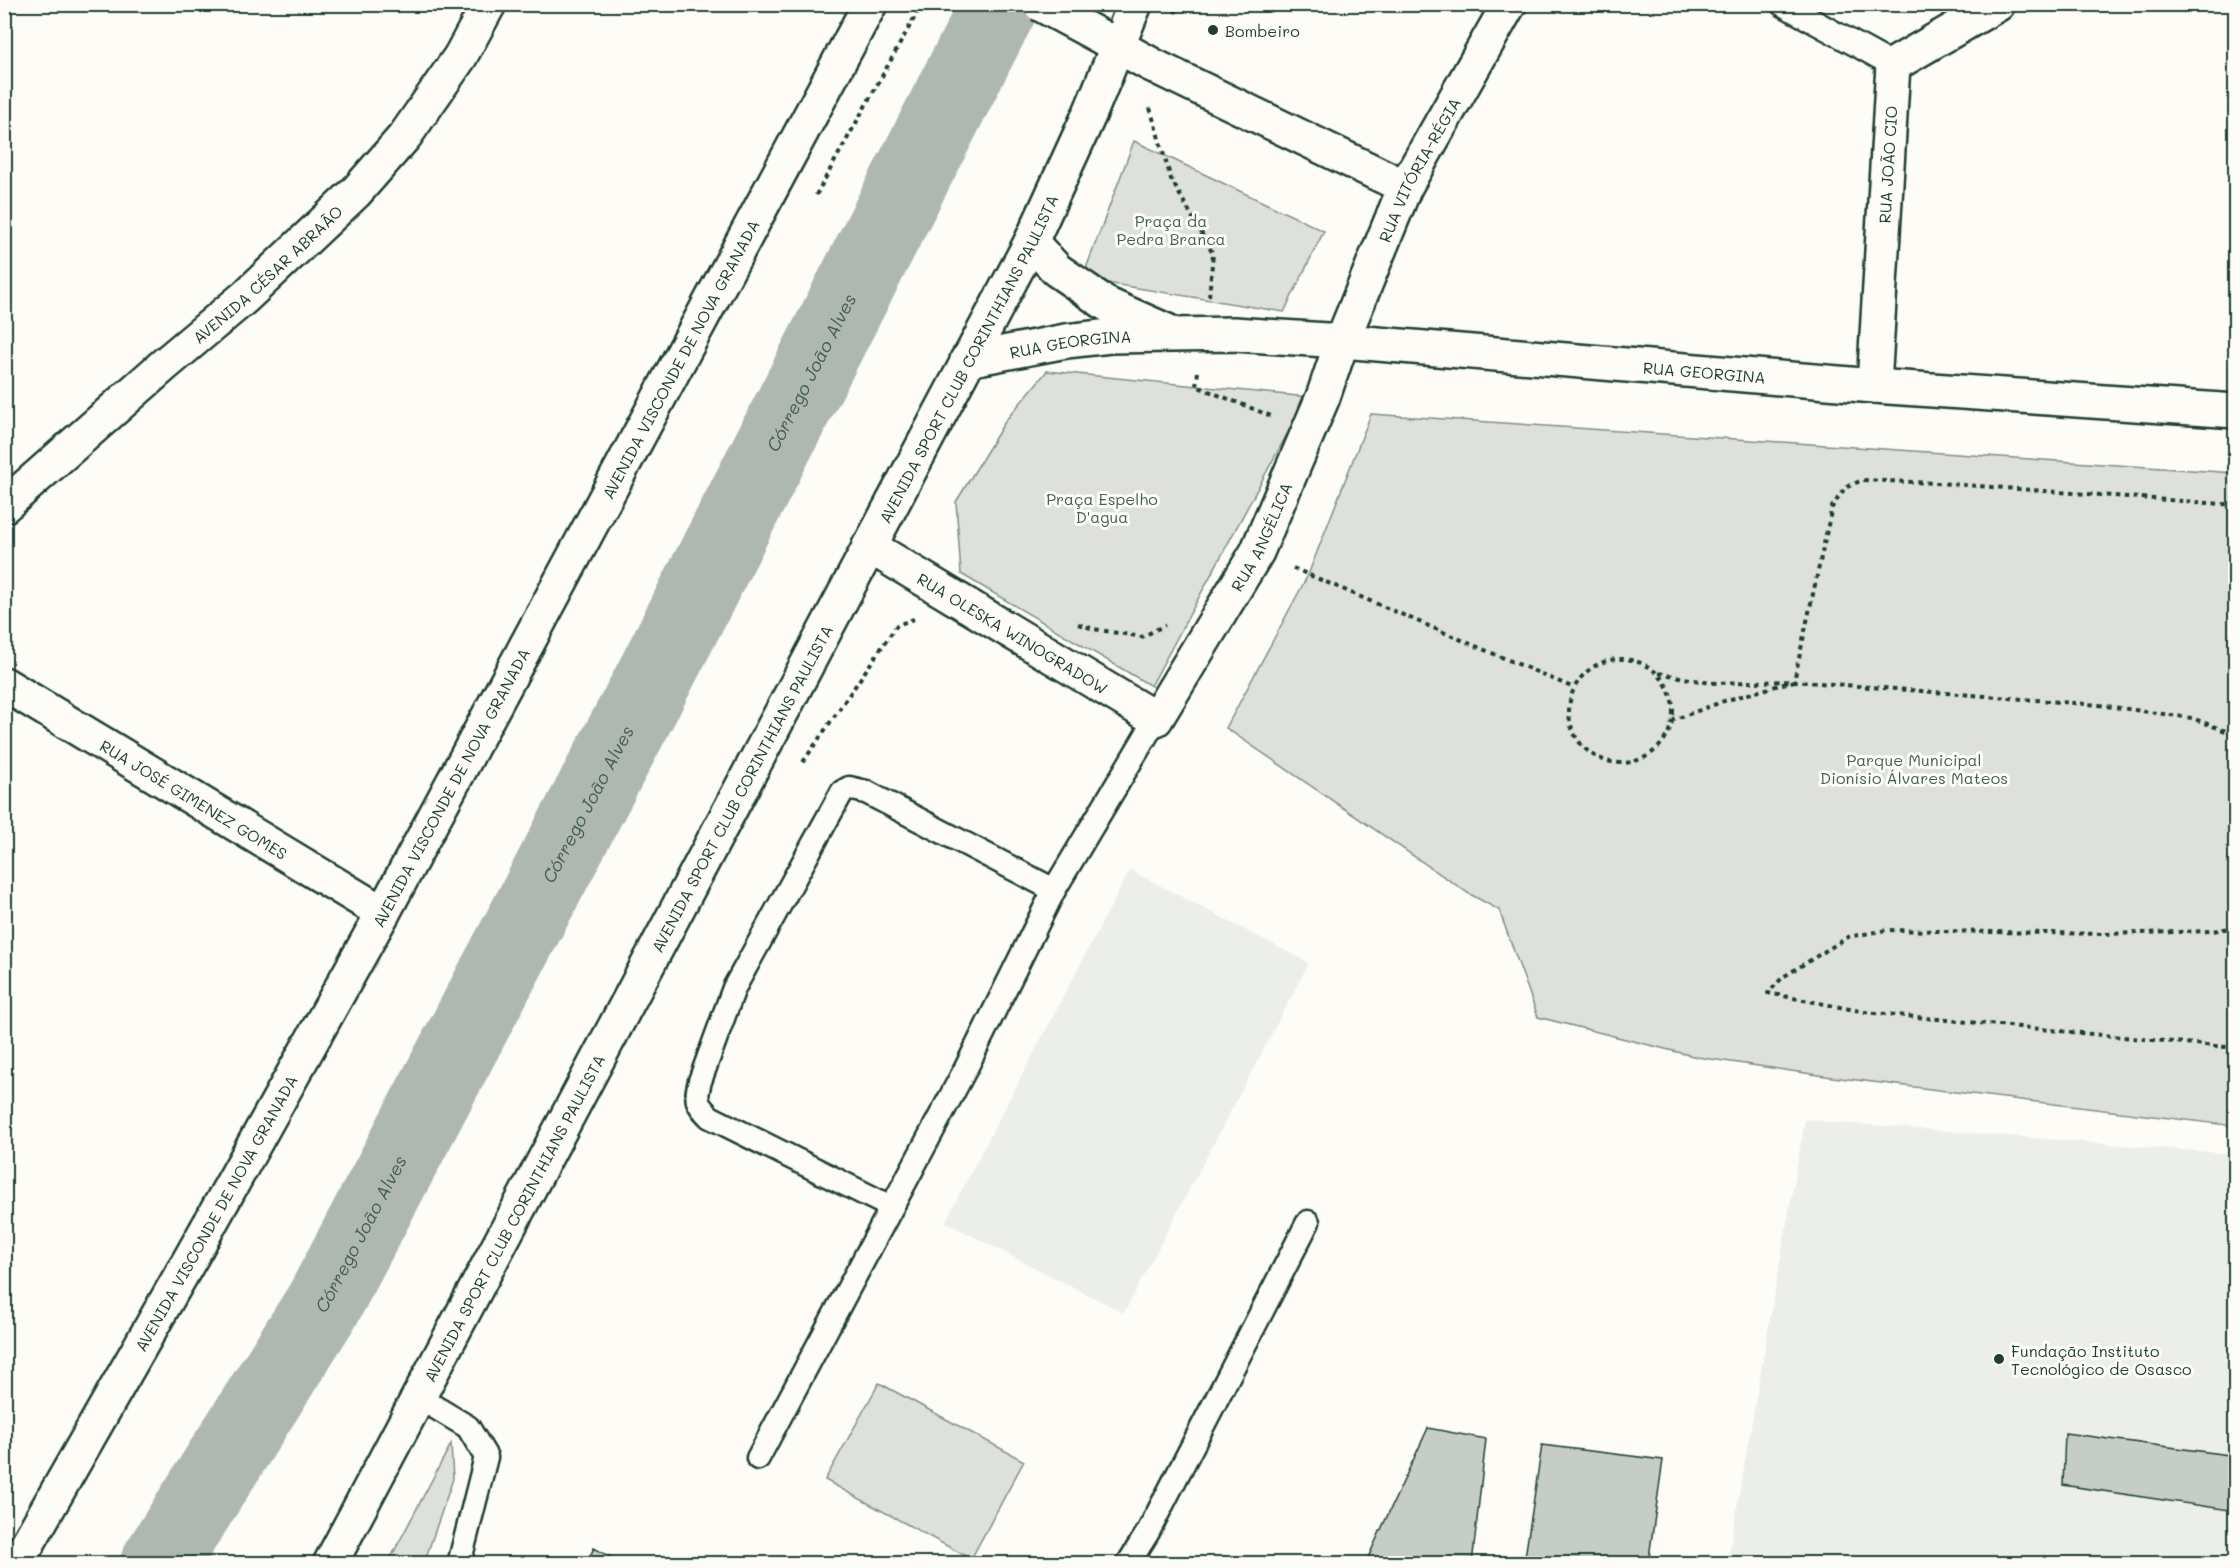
<svg xmlns="http://www.w3.org/2000/svg" width="2240" height="1568" font-family="Mali,sans-serif">
	<style>
		.built { fill: #eceee9 }
		.green { fill: #dde0db; stroke: #7e8e88; stroke-width: 1.5 }
		.lines { fill: none; stroke-linecap: round; stroke-linejoin: round }
		.river { stroke: #aeb8b1; stroke-width: 78 }
		.building { fill: #c6cdc7; stroke: #1f3d34; stroke-width: 1.5 }
		.lane-casing { stroke: #1f3d34; stroke-width: 27 }
		.street-casing { stroke: #1f3d34; stroke-width: 38 }
		.secondary-casing { stroke: #1f3d34; stroke-width: 38 }
		.primary-casing { stroke: #1f3d34; stroke-width: 38 }
		.path { stroke: #1f3d34; stroke-width: 4; stroke-dasharray: 4.5 4.5; stroke-linecap: butt }
		.lane { stroke: #fdfcf7; stroke-width: 22 }
		.street { stroke: #fdfcf7; stroke-width: 33 }
		.secondary { stroke: #fdfcf7; stroke-width: 33 }
		.primary { stroke: #fdfcf7; stroke-width: 33 }
		.street-bridge-casing { stroke: #1f3d34; stroke-width: 38; stroke-linecap: butt }
		.street-bridge { stroke: #fdfcf7; stroke-width: 33 }
		.poi-dot { fill: #1f3d34; stroke: #fdfcf7; stroke-width: 2 }
		.labels { text-anchor: middle; dominant-baseline: central; stroke-width: 6; stroke-linejoin: round; paint-order: stroke }
		.poi-label { font-size: 16px; fill: #1f3d34; stroke: #fdfcf7; text-anchor: start }
		.street-label { font-size: 16px; fill: #1f3d34; stroke: #fdfcf7 }
		.park-label { font-size: 16px; fill: #455e55; stroke: #fdfcf7 }
		.water-label { font-size: 18px; font-style: italic; fill: #435c53; stroke: #fdfcf7 }
	</style>
	<rect width="100%" height="100%" fill="#fdfcf7"/>
	<filter id="ink" filterUnits="userSpaceOnUse"><feTurbulence type="fractalNoise" baseFrequency=".0167" numOctaves="2"/><feDisplacementMap in="SourceGraphic" scale="12" xChannelSelector="R" yChannelSelector="G"/><feConvolveMatrix kernelMatrix="1 2 1 2 8 2 1 2 1" color-interpolation-filters="sRGB"/></filter>
	<g filter="url(#ink)">
		<g class="built">
			<polygon points="1130,870 1309,963 1124,1313 945,1222"/>
			<polygon points="1805,1120 2235,1154 2235,1563 1727,1564"/>
		</g>
		<g class="green">
			<polygon points="1134,141 1324,231 1284,312 1082,279"/>
			<polygon points="1047,371 1307,397 1151,686 961,574 956,502 1006,420"/>
			<polygon points="1371,414 2235,473 2235,1126 1832,1077 1697,1057 1538,1017 1499,910 1468,893 1226,728 1308,575"/>
			<polygon points="879,1383 1024,1461 971,1559 825,1480"/>
			<polygon points="451,1444 453,1479 424,1563 388,1563"/>
		</g>
		<g class="lines">
			<path class="river" id="s1" d="M159 1564 324 1303 650 686 1000 4"/>
		</g>
		<g class="building">
			<polygon points="1428,1428 1486,1439 1472,1564 1365,1564"/>
			<polygon points="2065,1433 2236,1456 2236,1511 2063,1485"/>
			<polygon points="1542,1445 1663,1460 1648,1564 1524,1564"/>
			<polygon points="594,1548 623,1564 586,1564"/>
		</g>
		<g class="lines">
			<defs>
				<g id="lane">
					<polyline points="1782,4 1893,65"/>
					<path d="M891 1207 710 1117C696 1103 695 1100 700 1081L734 988 842 792 849 788 866 792 1054 890"/>
					<polyline points="418,1397 468,1427 486,1457 459,1564"/>
					<polyline points="758,1458 966,1068 1054,890 1156,719"/>
					<polyline points="1128,1564 1148,1532 1308,1222"/>
				</g>
				<g id="street">
					<polyline points="1103,38 1152,65 1405,187"/>
					<polyline points="1031,242 1057,270 1108,305 1167,331"/>
					<path id="s2" d="M967 360 1066 341 1110 336 1234 334 1342 341 1874 386 2236 411"/>
					<path id="s3" d="M1874 386 1893 65 1998 4"/>
					<path id="s4" d="M869 546 1156 719 1257 552 1323 397 1342 341 1405 187 1509 4"/>
				</g>
				<g id="secondary">
					<path id="s5" d="M4 506 164 365 245 297 356 192 405 136 460 57 489 4"/>
					<path id="s6" d="M4 684 383 913"/>
				</g>
				<g id="primary">
					<path id="s7" d="M16 1564 193 1254 383 913 870 4"/>
					<path id="s8" d="M330 1564 1031 242 1090 113 1135 4"/>
				</g>
			</defs>
			<use href="#lane" class="lane-casing"/>
			<use href="#street" class="street-casing"/>
			<use href="#secondary" class="secondary-casing"/>
			<use href="#primary" class="primary-casing"/>
			<g class="path">
				<polyline points="990,4 1003,12"/>
				<polyline points="1175,13 1178,4"/>
				<polyline points="1150,108 1171,179 1213,254 1209,296"/>
				<polyline points="816,195 922,4"/>
				<polyline points="1198,372 1196,386 1271,416 1272,419"/>
				<polyline points="2236,505 1937,483 1862,480 1845,488 1832,507 1794,681 2099,705 2192,718 2236,735"/>
				<polyline points="1293,568 1574,688"/>
				<polyline points="1078,624 1094,629 1142,637 1165,625"/>
				<circle cx="1621" cy="711" r="52"/>
				<polyline points="1659,673 1710,683 1794,681 1724,701 1673,720"/>
				<polyline points="803,762 897,625 914,619"/>
				<polyline points="2236,927 2213,931 2104,934 1886,930 1848,937 1783,977 1768,993 1865,1012 2236,1048"/>
			</g>
			<use href="#lane" class="lane"/>
			<use href="#street" class="street"/>
			<use href="#secondary" class="secondary"/>
			<use href="#primary" class="primary"/>
			<defs>
				<polyline id="street-bridge" points="1040,4 1103,38"/>
			</defs>
			<use href="#street-bridge" class="street-bridge-casing"/>
			<use href="#street-bridge" class="street-bridge"/>
		</g>
	</g>
	<g class="poi-dot">
		<circle cx="1213" cy="30" r="6"/>
		<circle cx="1999" cy="1359" r="6"/>
	</g>
	<g class="labels">
		<g class="poi-label">
			<text x="1225" y="30">Bombeiro</text>
			<text x="2011" y="1350">Fundação Instituto<tspan x="2011" dy="18">Tecnológico de Osasco</tspan></text>
		</g>
		<g class="street-label">
			<text stroke="none"><textPath href="#s3" startOffset="222">RUA JOÃO CIO</textPath></text>
			<text stroke="none"><textPath href="#s4" startOffset="946">RUA VITÓRIA-RÉGIA</textPath></text>
			<text stroke="none"><textPath href="#s5" startOffset="351">AVENIDA CÉSAR ABRAÃO</textPath></text>
			<text stroke="none"><textPath href="#s2" startOffset="105">RUA GEORGINA</textPath></text>
			<text stroke="none"><textPath href="#s8" startOffset="1364">AVENIDA SPORT CLUB CORINTHIANS PAULISTA</textPath></text>
			<text stroke="none"><textPath href="#s7" startOffset="1376">AVENIDA VISCONDE DE NOVA GRANADA</textPath></text>
			<text stroke="none"><textPath href="#s2" startOffset="741">RUA GEORGINA</textPath></text>
			<text stroke="none"><textPath href="#s4" startOffset="546">RUA ANGÉLICA</textPath></text>
			<text stroke="none"><textPath href="#s4" startOffset="168">RUA OLESKA WINOGRADOW</textPath></text>
			<text stroke="none"><textPath href="#s7" startOffset="890">AVENIDA VISCONDE DE NOVA GRANADA</textPath></text>
			<text stroke="none"><textPath href="#s8" startOffset="878">AVENIDA SPORT CLUB CORINTHIANS PAULISTA</textPath></text>
			<text stroke="none"><textPath href="#s6" startOffset="222">RUA JOSÉ GIMENEZ GOMES</textPath></text>
			<text stroke="none"><textPath href="#s7" startOffset="404">AVENIDA VISCONDE DE NOVA GRANADA</textPath></text>
			<text stroke="none"><textPath href="#s8" startOffset="392">AVENIDA SPORT CLUB CORINTHIANS PAULISTA</textPath></text>
		</g>
		<g class="park-label">
			<text x="1171" y="220">Praça da<tspan x="1171" dy="18">Pedra Branca</tspan></text>
			<text x="1102" y="498">Praça Espelho<tspan x="1102" dy="18">D'agua</tspan></text>
			<text x="1914" y="759">Parque Municipal<tspan x="1914" dy="18">Dionísio Álvares Mateos</tspan></text>
		</g>
		<g class="water-label">
			<text stroke="none"><textPath href="#s1" startOffset="1359">Córrego João Alves</textPath></text>
			<text stroke="none"><textPath href="#s1" startOffset="873">Córrego João Alves</textPath></text>
			<text stroke="none"><textPath href="#s1" startOffset="387">Córrego João Alves</textPath></text>
		</g>
	</g>
	<rect width="2240" height="1568" fill="none" stroke="#fdfcf7" stroke-width="24"/>
	<rect x="12" y="12" width="2216" height="1544" fill="none" stroke="#1f3d34" stroke-width="2" filter="url(#ink)"/>
</svg>
